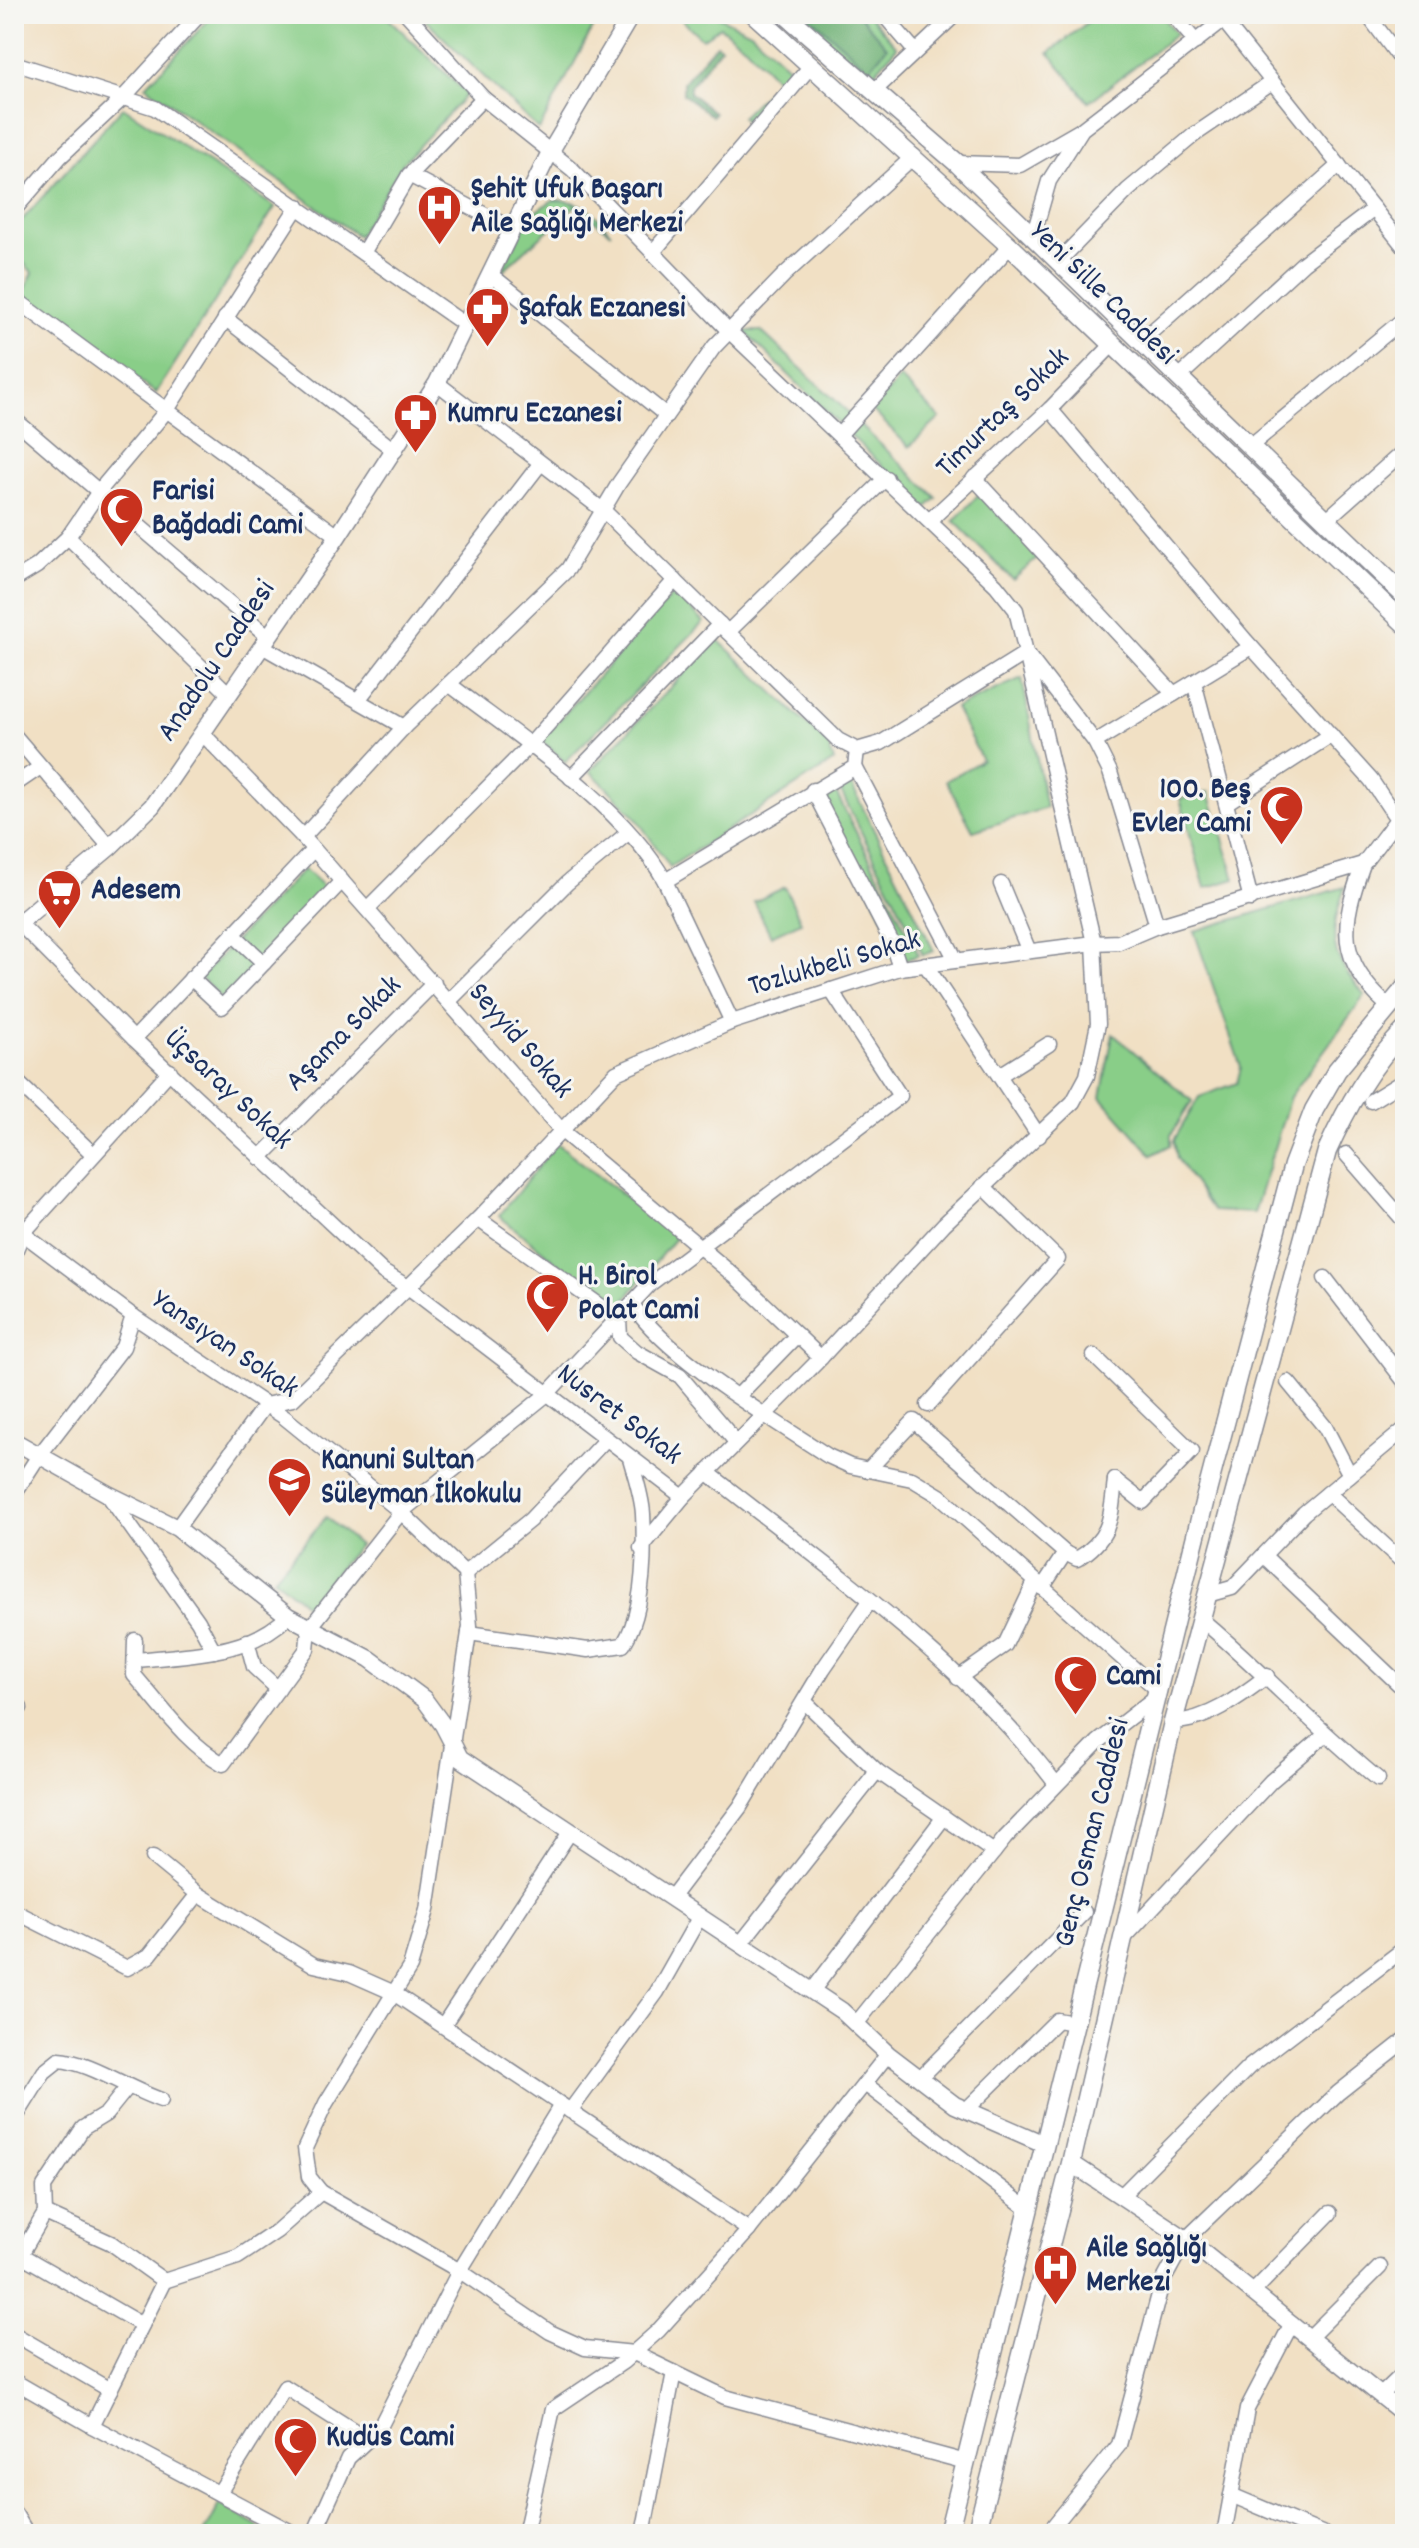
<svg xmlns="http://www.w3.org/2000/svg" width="1419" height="2548" font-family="Dekko,sans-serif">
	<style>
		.green { fill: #89ce88; stroke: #527e73; stroke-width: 2 }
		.forest { fill: #6eb174; stroke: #447069; stroke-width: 2 }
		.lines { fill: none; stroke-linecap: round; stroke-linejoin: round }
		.minor-casing { stroke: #868891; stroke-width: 17 }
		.tertiary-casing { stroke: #868891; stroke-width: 19 }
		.secondary-casing { stroke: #868891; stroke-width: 21 }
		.minor { stroke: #fff; stroke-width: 14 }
		.tertiary { stroke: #fff; stroke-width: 16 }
		.secondary { stroke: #fff; stroke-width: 18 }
		.labels { text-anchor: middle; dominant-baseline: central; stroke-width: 6; stroke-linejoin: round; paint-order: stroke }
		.poi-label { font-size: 30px; font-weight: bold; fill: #1b2f5e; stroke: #f6f6f2; text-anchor: start }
		.street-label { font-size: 30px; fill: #1b2f5e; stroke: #f6f6f2 }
	</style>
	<rect width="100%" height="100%" fill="#f6f6f2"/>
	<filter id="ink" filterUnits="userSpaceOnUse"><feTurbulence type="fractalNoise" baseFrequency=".0125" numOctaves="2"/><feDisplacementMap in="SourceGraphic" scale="16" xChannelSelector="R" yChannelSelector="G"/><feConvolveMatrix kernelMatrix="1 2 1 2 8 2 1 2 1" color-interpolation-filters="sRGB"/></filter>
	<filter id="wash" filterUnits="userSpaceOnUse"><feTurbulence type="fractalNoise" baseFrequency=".006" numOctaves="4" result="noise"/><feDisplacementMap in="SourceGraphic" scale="32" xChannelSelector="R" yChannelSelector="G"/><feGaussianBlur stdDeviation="1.8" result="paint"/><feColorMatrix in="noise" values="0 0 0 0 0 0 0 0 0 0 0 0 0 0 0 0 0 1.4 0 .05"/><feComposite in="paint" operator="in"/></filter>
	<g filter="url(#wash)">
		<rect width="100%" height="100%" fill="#f1e0c4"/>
		<g class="green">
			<polygon points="214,14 384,14 467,94 403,163 358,236 146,86"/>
			<polygon points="419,14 600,14 539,130"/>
			<polygon points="676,14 713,14 751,32 794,72 746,122 741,117 778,81 746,47 720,27 702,39"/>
			<polygon points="795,14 868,14 897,47 869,79"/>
			<polygon points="1098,14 1160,14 1176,34 1089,102 1049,53"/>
			<polygon points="123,107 275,207 156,393 21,296 33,273 14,253 14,229"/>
			<path d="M553 200C582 200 594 211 611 233L575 206 500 273 530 215Z"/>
			<polygon points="744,331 761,331 851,415 841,426"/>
			<polygon points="900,378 940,418 909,447 872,410"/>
			<polygon points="858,423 937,498 926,508 849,434"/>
			<polygon points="979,494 1039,557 1013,580 954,521"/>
			<polygon points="674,593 704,622 565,762 541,740"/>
			<polygon points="717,639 828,744 834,761 670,867 634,815 590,771"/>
			<polygon points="1022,678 1046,808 973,831 946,781 982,760 955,708"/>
			<polygon points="848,778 934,951 923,955 837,784"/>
			<polygon points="832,785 919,955 905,960 820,792"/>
			<polygon points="1209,792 1235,879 1205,888 1180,799"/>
			<polygon points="304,869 326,889 223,1000 200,977"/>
			<polygon points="785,887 801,922 771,936 754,902"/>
			<path d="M1345 887C1328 938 1329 955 1365 995L1290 1097 1254 1213 1213 1211 1177 1158 1174 1140 1199 1097 1237 1083 1241 1067 1194 931Z"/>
			<polygon points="1113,1034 1192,1101 1171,1135 1171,1145 1152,1155 1101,1097"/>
			<polygon points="557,1143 676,1237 617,1310 499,1216"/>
			<polygon points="326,1517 359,1545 307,1606 274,1578"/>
			<polygon points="220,2504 270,2534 204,2534"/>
		</g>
		<g class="forest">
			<polygon points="807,14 858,14 887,47 869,69"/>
			<polygon points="716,44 721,47 690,86 690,93 714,113 712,116 683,94 683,82"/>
		</g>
	</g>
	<g filter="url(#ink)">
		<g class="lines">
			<defs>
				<g id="minor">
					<polyline points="407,14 483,98 572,169 729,331 996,585 1016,610 1094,943 1119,942 1157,926 1363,864 1397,819 1371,780 1246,641 1050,409"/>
					<polyline points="883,14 915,51"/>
					<polyline points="1172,14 1196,42"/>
					<polyline points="1367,14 1405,65"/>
					<polyline points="1223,20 1405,248"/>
					<polyline points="14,63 155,108 467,326"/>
					<polyline points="874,91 956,14"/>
					<polyline points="957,163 1020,165 1079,131"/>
					<polyline points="409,175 512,229"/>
					<polyline points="14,210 60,157 122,99 200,14"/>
					<polyline points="1033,237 1049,181 1082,129 1231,14"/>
					<polyline points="653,252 810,67"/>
					<polyline points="363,253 409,175 483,98"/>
					<polyline points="1058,262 1128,190 1194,135 1272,82"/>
					<polyline points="491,275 666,415"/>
					<polyline points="14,298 338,536"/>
					<polyline points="225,318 395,451"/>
					<polyline points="1141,341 1339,165"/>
					<polyline points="1178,378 1303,263 1374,209"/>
					<polyline points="437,383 604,511 838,740 857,750 881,743 1026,653 1095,742 1174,694 974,478"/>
					<polyline points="14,419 269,637"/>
					<polyline points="839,435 1010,246"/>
					<polyline points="1249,447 1405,318"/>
					<polyline points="930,520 1050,409 1113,344"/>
					<polyline points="1326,520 1405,450"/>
					<polyline points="68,537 229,694"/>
					<polyline points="14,580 37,566 68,537 100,490 167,410 298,206"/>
					<polyline points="728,632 886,478"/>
					<polyline points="262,646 404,727"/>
					<polyline points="1194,682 1251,899"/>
					<path d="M449 684C518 737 623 805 665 881"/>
					<polyline points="1174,694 1251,647"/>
					<polyline points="358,700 540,464"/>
					<polyline points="203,734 303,837 562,1131 738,1279 821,1358"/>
					<polyline points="14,735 110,847"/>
					<polyline points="1095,742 1110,772 1157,926"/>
					<polyline points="855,767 956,960"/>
					<polyline points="571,778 720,624"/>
					<polyline points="14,785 39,768"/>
					<polyline points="813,790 891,941 900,968"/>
					<polyline points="1226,803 1331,735"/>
					<polyline points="1405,811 1397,819 1405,830"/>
					<polyline points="303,837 404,727 568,569 619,483 714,347 784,275 914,156"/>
					<path d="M1363 864C1341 925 1336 959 1388 1006"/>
					<polyline points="1001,884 1028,949"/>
					<polyline points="367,909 529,746 675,580"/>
					<polyline points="19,923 134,1039 383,1272 408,1287 683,1497"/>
					<polyline points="233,934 264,963"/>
					<polyline points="925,964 1039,1136"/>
					<polyline points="191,978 222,1007 342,881"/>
					<polyline points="449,1001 567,883 628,833"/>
					<polyline points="732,1022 665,881 855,767 857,750"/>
					<polyline points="134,1039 313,850"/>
					<polyline points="1000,1075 1049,1044"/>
					<polyline points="14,1079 92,1153"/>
					<polyline points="1371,1101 1405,1080"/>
					<polyline points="1346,1154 1405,1222"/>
					<polyline points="260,1158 434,983"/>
					<polyline points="478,1219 619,1319 620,1337 637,1352 680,1376 736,1442"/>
					<polyline points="14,1227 133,1316 284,1417 401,1512 465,1573 470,1626 427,1910 410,1967 326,2103 305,2148 309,2177 321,2192 460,2271 550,2332 585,2348 634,2353 725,2397 966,2462"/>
					<polyline points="14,1254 23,1233 170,1071"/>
					<polyline points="1325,1278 1405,1382"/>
					<path d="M632 1304C668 1359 772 1419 828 1456L850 1466 912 1479 940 1496 1159 1691"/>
					<polyline points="1094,1356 1192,1451 1143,1502 1115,1480"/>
					<polyline points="1288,1382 1325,1427 1350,1475"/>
					<polyline points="738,1396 797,1335"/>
					<polyline points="928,1405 1058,1259 983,1186"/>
					<polyline points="868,1470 914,1421 1065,1553 1042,1588"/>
					<path d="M707 1472C826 1566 965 1662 1056 1784"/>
					<polyline points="1328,1493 1405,1564"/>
					<polyline points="14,1494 38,1457 123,1347 133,1316"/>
					<polyline points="108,1495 198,1621 214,1651"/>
					<polyline points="177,1528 265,1405 293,1399 478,1219 616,1073 732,1022 900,968 1094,943 1098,1024 1087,1076 1073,1102 944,1224 817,1362 683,1497 641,1548"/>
					<path d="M1065 1553 1077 1559C1112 1538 1111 1516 1115 1480"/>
					<polyline points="1264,1556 1405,1690"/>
					<polyline points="465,1573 530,1520 606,1439"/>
					<polyline points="1207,1595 1232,1588 1304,1513 1405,1429"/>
					<path d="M1201 1619C1262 1671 1316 1728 1378 1779"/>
					<path d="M469 1633 588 1650 623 1645C644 1612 645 1553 643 1514 642 1496 635 1476 630 1458"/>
					<path d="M135 1640 134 1675C162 1707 185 1742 223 1764L307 1649 309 1629 401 1512 546 1395 650 1284 900 1096 831 990"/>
					<polyline points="247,1641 254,1667 278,1689"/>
					<path d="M137 1660C188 1654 250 1655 288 1616"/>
					<polyline points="958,1678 1005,1645 1035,1582"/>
					<polyline points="805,1702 877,1771 994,1852"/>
					<polyline points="14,1710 20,1708"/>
					<path d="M1173 1722C1207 1721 1240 1697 1267 1676"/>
					<polyline points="198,1894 314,1965 349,1973 392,1992 749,2230"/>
					<polyline points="671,1898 740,1807 823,1669 870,1601"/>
					<polyline points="14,1911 127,1968 149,1956 198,1894 153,1857"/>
					<polyline points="1125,1937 1271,1781 1325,1735"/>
					<polyline points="741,1943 877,1771"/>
					<polyline points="812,1991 944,1817"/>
					<polyline points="444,2024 570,1832"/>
					<polyline points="856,2024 1005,1838 1098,1742 1157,1696"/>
					<polyline points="920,2078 1084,1912"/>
					<polyline points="865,2084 1028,2209"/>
					<polyline points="966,2110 1057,2020 1074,2023"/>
					<polyline points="570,2111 657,1992 700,1916"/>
					<path d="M14 2120 44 2072 59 2060C90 2062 128 2089 161 2100"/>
					<polyline points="1122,2195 1249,2067 1405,1948"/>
					<polyline points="45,2213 111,2243 164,2281 238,2257 277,2231 321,2192"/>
					<polyline points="14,2251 142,2325"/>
					<polyline points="21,2254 45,2213 44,2187 83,2128 106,2114 127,2088"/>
					<polyline points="1254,2291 1330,2213"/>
					<polyline points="14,2334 110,2390"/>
					<polyline points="1310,2337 1380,2267"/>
					<polyline points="14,2381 92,2426 164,2281"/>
					<polyline points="1381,2395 1405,2372"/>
					<polyline points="92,2426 295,2534"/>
					<polyline points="219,2493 285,2387 367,2439"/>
					<polyline points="1231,2495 1324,2534"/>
					<polyline points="314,2534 348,2458 379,2429 456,2277 561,2105"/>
					<polyline points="525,2534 553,2409 623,2362 658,2331 749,2230 888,2054"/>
					<polyline points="643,2534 674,2372"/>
					<polyline points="1047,2534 1119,2445 1162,2283 1186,2239 1338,2093 1405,2040"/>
					<polyline points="1224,2534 1247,2409 1292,2323"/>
				</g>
				<g id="tertiary">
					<polyline points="14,927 110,847 152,806 338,536 437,383 549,154 632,14"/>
					<polyline points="14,1441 108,1494 177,1528 288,1616 370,1659 424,1699 443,1725 460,1758 842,2011 888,2054 955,2105 1044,2144"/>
					<polyline points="1071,2163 1186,2239 1405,2415"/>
					<polyline points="14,2514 26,2534"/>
				</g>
				<g id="secondary">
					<polyline points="754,14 1010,246 1405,624"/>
					<polyline points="785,14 957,163 1405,596"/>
					<polyline points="948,2534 1204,1503 1293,1165 1314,1110 1337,1070 1405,988"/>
					<path d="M976 2534 1071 2163 1173 1722 1327 1151C1347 1107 1370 1066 1405 1030"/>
				</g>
			</defs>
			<use href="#minor" class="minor-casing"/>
			<use href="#tertiary" class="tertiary-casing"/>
			<use href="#secondary" class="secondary-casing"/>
			<use href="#minor" class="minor"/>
			<use href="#tertiary" class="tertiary"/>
			<use href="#secondary" class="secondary"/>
		</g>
	</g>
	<defs>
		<symbol id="hospital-pin" viewBox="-11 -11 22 30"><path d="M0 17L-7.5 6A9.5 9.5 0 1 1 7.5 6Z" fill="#c8321e" stroke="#f6f6f2"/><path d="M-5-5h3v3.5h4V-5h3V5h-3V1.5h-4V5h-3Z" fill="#fff"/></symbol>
		<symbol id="pharmacy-pin" viewBox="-11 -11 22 30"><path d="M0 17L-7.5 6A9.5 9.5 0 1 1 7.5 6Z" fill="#c8321e" stroke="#f6f6f2"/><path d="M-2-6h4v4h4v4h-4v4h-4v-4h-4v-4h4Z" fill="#fff"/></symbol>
		<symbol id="mosque-pin" viewBox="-11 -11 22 30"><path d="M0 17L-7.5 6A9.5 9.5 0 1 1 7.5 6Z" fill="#c8321e" stroke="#f6f6f2"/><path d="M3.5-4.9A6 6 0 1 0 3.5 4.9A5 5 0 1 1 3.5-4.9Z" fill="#fff"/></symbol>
		<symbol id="supermarket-pin" viewBox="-11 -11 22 30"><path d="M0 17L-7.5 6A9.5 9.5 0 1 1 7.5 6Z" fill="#c8321e" stroke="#f6f6f2"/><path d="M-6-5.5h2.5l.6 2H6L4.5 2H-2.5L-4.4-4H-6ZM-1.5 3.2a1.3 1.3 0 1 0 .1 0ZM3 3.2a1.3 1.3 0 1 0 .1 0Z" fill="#fff"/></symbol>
		<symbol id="school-pin" viewBox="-11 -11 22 30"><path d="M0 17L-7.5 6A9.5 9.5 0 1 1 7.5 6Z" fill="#c8321e" stroke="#f6f6f2"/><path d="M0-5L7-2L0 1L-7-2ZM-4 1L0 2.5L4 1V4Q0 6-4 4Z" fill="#fff"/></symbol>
	</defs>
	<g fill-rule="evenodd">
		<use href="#hospital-pin" x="414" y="182" width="51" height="69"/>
		<use href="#pharmacy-pin" x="462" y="284" width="51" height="69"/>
		<use href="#pharmacy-pin" x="390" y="390" width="51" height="69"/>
		<use href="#mosque-pin" x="96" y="484" width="51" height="69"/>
		<use href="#mosque-pin" x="1256" y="782" width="51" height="69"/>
		<use href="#supermarket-pin" x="34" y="866" width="51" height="69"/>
		<use href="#mosque-pin" x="522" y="1270" width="51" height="69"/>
		<use href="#school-pin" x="264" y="1454" width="51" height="69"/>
		<use href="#mosque-pin" x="1050" y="1652" width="51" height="69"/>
		<use href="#hospital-pin" x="1030" y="2242" width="51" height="69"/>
		<use href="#mosque-pin" x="270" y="2414" width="51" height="69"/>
	</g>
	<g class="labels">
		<g class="poi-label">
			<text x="471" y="191">Şehit Ufuk Başarı<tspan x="471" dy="34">Aile Sağlığı Merkezi</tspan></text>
			<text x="519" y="310">Şafak Eczanesi</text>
			<text x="447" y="415">Kumru Eczanesi</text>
			<text x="152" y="493">Farisi<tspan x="152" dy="34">Bağdadi Cami</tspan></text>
			<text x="1251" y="791" text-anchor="end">100. Beş<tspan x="1251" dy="34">Evler Cami</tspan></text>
			<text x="91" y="892">Adesem</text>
			<text x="578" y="1278">H. Birol<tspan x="578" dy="34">Polat Cami</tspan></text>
			<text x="321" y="1462">Kanuni Sultan<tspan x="321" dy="34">Süleyman İlkokulu</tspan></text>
			<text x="1106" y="1678">Cami</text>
			<text x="1086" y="2250">Aile Sağlığı<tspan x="1086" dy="34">Merkezi</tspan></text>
			<text x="326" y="2439">Kudüs Cami</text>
		</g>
		<g class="street-label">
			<text transform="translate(1102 295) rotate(44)">Yeni Sille Caddesi</text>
			<text transform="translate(1004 414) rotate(-44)">Timurtaş Sokak</text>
			<text transform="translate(218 662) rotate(-56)">Anadolu Caddesi</text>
			<text transform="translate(835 965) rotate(-16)">Tozlukbeli Sokak</text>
			<text transform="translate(345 1035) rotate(-45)">Aşama Sokak</text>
			<text transform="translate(519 1042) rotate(49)">Seyyid Sokak</text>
			<text transform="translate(227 1091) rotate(43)">Üçsaray Sokak</text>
			<text transform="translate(224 1346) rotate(34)">Yansıyan Sokak</text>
			<text transform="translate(618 1416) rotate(37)">Nusret Sokak</text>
			<text transform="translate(1094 1833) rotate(-76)">Genç Osman Caddesi</text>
		</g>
	</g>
	<rect width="1419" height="2548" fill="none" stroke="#f6f6f2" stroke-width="48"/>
</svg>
